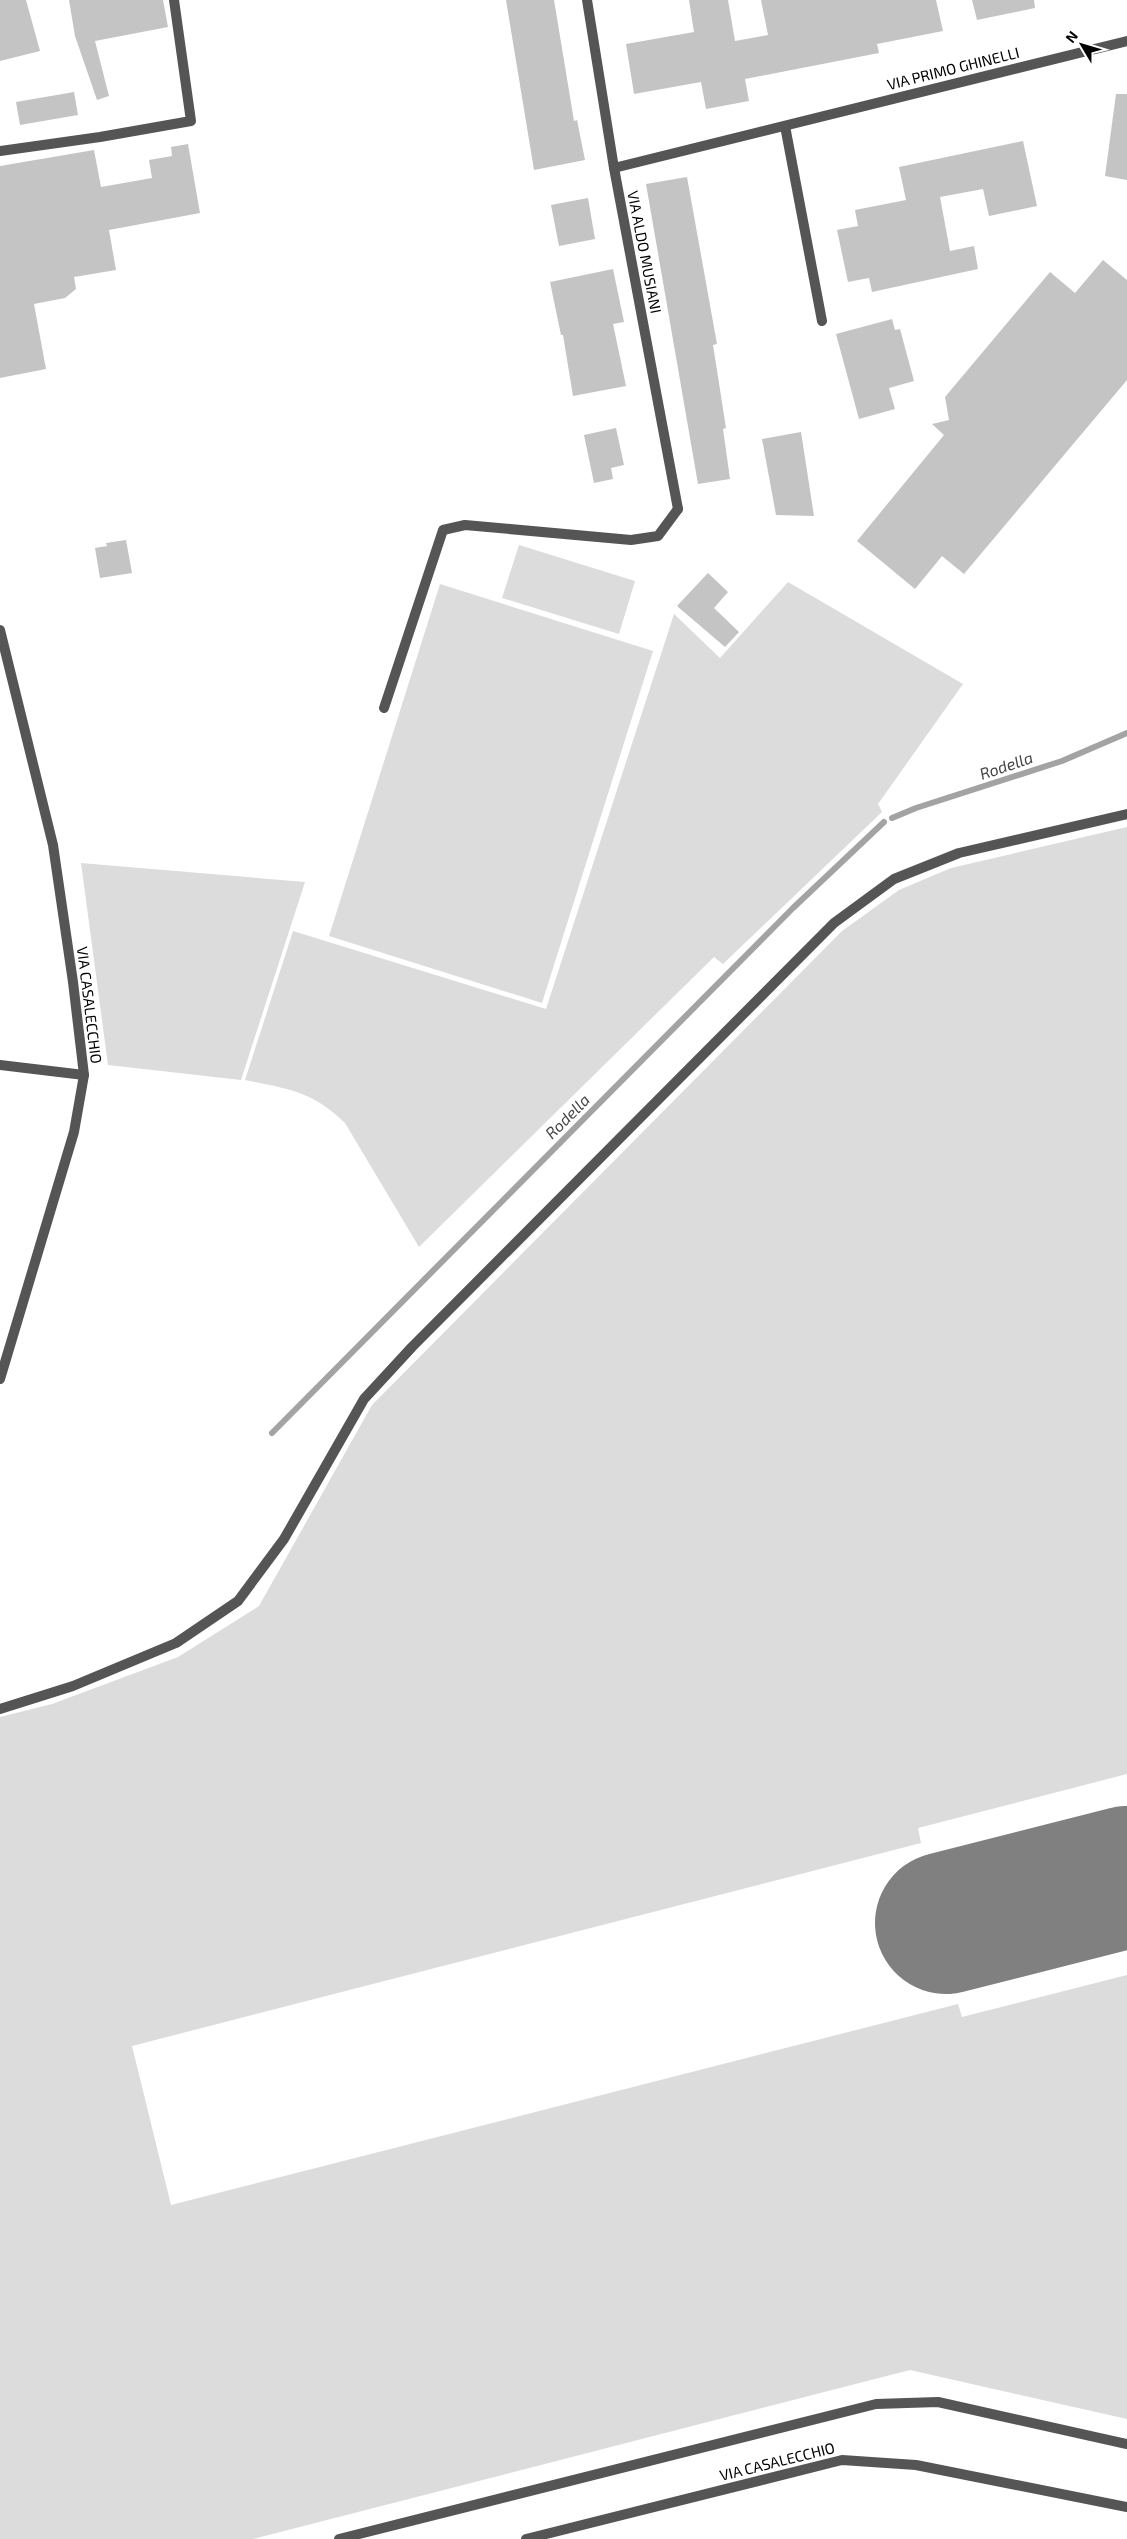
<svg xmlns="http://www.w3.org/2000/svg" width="1127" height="2539" font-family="'Exo 2',sans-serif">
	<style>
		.green { fill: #dcdcdc }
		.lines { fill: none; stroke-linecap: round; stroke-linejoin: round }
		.stream { stroke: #a3a3a3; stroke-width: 6 }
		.runway { stroke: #808080; stroke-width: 142 }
		.building { fill: #c4c4c4 }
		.service { stroke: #555; stroke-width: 10 }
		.minor { stroke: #555; stroke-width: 10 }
		.labels { text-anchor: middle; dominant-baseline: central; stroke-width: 4; stroke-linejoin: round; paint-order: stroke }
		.street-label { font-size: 15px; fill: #000; stroke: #fff }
		.water-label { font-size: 16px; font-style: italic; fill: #444; stroke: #fff }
	</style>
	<rect width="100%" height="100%" fill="#fff"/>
	<g class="green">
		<polygon points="519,545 635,581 619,634 502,598"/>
		<path d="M788 582 963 684 878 804 882 812 723 964 714 957 419 1247 345 1123C312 1091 288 1089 245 1080L293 931 546 1009 674 614 720 658Z"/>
		<polygon points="440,584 653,651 542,1003 329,936"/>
		<polygon points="1127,827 1127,1774 918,1828 921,1843 132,2046 171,2205 958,2004 962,2017 1127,1975 1127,2419 910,2370 253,2539 0,2539 0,1717 52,1704 178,1657 259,1606 372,1405 842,931 899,890 951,868"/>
		<polygon points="81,863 305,882 241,1080 108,1065"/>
	</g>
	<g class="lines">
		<g class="stream">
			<polyline points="892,818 916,808 1062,761 1127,733"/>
			<polyline points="272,1433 793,908 884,822"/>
		</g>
		<polyline class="runway" points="946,1923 1127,1877"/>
	</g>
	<g class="building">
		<polygon points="0,0 26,0 40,51 0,61"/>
		<polygon points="69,0 163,0 168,27 95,41 109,96 97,100 75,36"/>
		<polygon points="506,0 554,0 574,121 577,120 585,160 534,170"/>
		<polygon points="689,0 728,0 735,41 768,35 761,0 936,0 943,31 877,44 879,53 745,79 749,101 706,109 701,82 634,94 626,44 694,32"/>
		<polygon points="972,0 1034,0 1035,8 977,20"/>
		<polygon points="74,92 78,115 20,125 16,102"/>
		<polygon points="1116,94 1127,94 1127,180 1105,176"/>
		<polygon points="1023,141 1037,206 989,216 983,189 940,197 950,251 974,246 978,269 872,292 869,278 848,282 837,230 858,226 855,210 906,200 899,167"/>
		<polygon points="188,144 200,213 109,230 116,270 74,277 76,289 65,298 34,304 46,369 0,378 0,166 94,150 101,187 152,178 149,160 172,156 171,147"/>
		<polygon points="687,177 717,344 713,345 726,428 723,429 730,479 698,484 646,184"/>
		<polygon points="588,198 595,239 559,246 551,205"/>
		<polygon points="1103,260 1127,280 1127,380 964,574 942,556 915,589 857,541 944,435 932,424 949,420 945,397 1050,272 1075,293"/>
		<polygon points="613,269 624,322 613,324 626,386 573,396 563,335 561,335 550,282"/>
		<polygon points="892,319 895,330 900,329 914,381 889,388 895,409 859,419 836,334"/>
		<polygon points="616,428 624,465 611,468 613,479 594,483 584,435"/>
		<polygon points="801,432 814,516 776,515 762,439"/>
		<polygon points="126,540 132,573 100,578 95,548 107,546 106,543"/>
		<polygon points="708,573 728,592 714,608 739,632 725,647 677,606"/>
	</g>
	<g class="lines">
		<g class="service">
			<polyline points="0,151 100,137 191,121 174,0"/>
			<polyline points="384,708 443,530 465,525 631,540 658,536 678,509"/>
			<polyline points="0,1709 73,1686 176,1643 238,1601 284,1539 364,1399 412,1347 834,923 894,879 959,853 1127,814"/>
			<polyline points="339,2539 876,2404 938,2402 1127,2444"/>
		</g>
		<g class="minor">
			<polyline points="587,0 614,168 678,509"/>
			<polyline points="785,126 822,321"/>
			<polyline points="614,168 1127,41"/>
			<polyline points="0,630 53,845 73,982 84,1075 74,1132 0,1379"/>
			<polyline points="0,1065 84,1075"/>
			<polyline points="526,2539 842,2460 916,2465 1127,2507"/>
		</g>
	</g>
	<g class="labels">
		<g class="street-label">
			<text transform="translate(953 68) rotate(-14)">VIA PRIMO GHINELLI</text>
			<text transform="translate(645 252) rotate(79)">VIA ALDO MUSIANI</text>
			<text transform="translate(90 1005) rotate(83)">VIA CASALECCHIO</text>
			<text transform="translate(777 2461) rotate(-14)">VIA CASALECCHIO</text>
		</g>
		<g class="water-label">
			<text transform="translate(1006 765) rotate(-19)">Rodella</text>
			<text transform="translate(567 1116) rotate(-45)">Rodella</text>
		</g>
	</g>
	<g transform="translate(1082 45) rotate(308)" stroke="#ffffff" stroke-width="4" paint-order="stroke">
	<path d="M0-4L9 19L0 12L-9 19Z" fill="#000000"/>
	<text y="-8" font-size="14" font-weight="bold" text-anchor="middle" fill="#000000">N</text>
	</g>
</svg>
